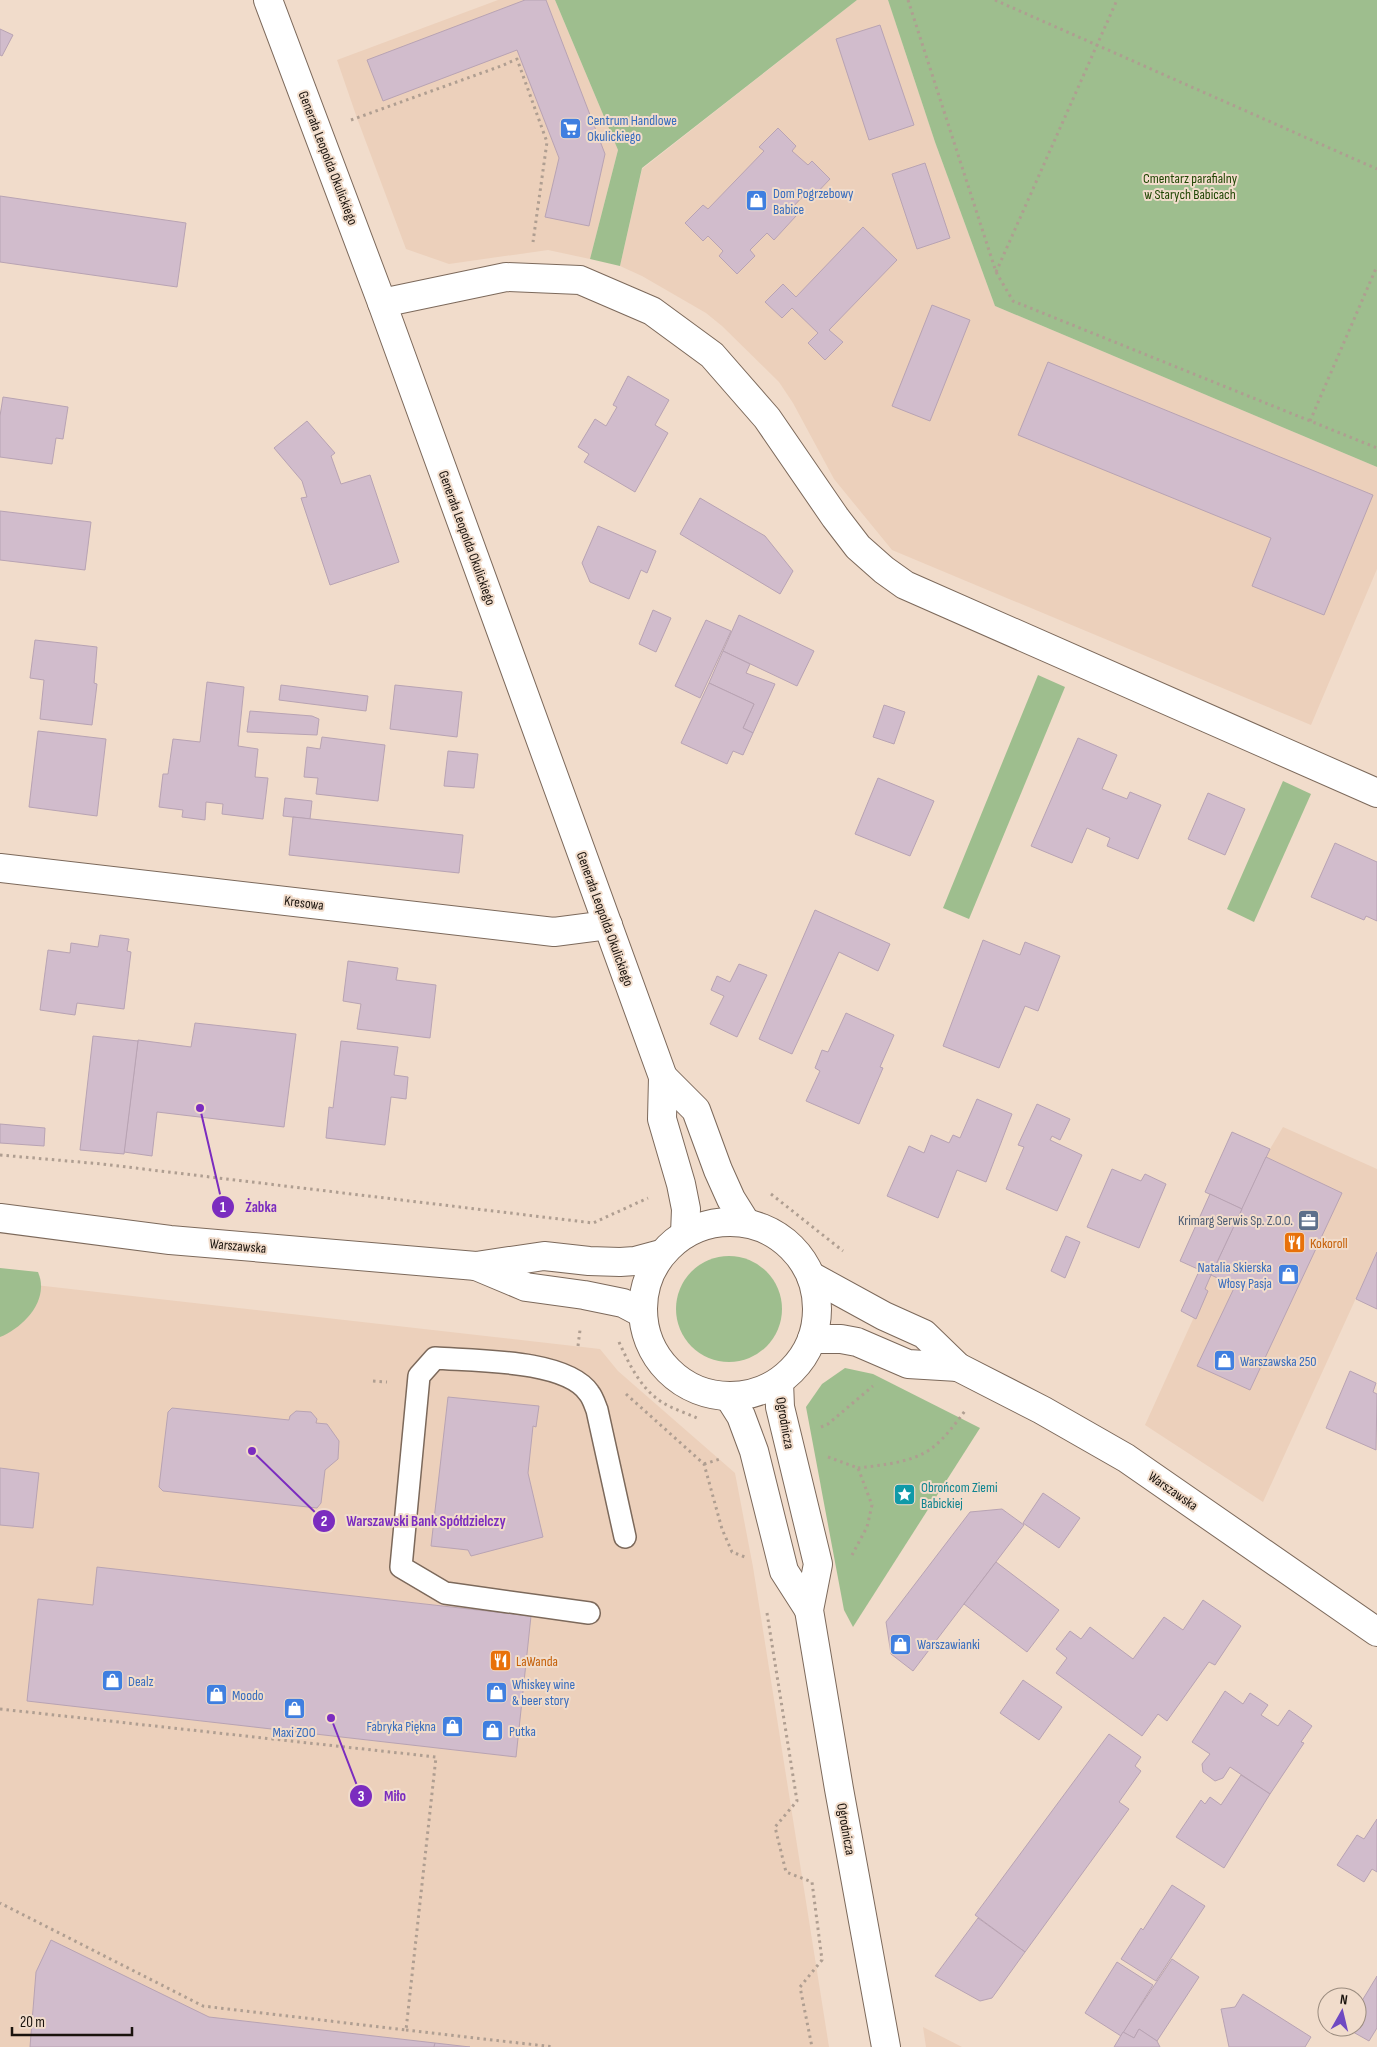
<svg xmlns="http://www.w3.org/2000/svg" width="1377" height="2047" font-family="'Sofia Sans Condensed',sans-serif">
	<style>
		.built { fill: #ecd0bb }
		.green { fill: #9ebe8e }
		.building { fill: #d1bccc; stroke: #b8a3b3 }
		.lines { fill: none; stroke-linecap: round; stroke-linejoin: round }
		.lane-casing { stroke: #7c695b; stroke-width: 24 }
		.street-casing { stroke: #7c695b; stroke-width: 30 }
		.secondary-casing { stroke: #7c695b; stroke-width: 30 }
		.path { stroke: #af9e91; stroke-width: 3; stroke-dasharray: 2.5 4; stroke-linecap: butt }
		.lane { stroke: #fff; stroke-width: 21 }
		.street { stroke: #fff; stroke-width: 28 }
		.secondary { stroke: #fff; stroke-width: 28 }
		.labels { text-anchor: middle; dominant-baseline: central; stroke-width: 4; stroke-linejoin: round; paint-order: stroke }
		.shop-label { font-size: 14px; fill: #366cbe; stroke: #f1dccb; text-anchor: start }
		.street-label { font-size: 14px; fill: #1a130d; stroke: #f1dccb }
		.park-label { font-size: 14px; fill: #1f4503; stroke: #f1dccb }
		.service-label { font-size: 14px; fill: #4e5e75; stroke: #f1dccb; text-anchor: end }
		.food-label { font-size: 14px; fill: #c56008; stroke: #f1dccb; text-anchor: start }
		.culture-label { font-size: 14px; fill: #0d838f; stroke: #f1dccb; text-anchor: start }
		.leader { fill: none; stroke: #7b2cbf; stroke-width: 2 }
		.callout-dot { fill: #7b2cbf; stroke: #f1dccb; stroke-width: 2 }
		.mark-label { font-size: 15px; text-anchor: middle; font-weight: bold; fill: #fff }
		.callout-label { font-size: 15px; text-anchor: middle; font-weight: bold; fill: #7b2cbf; stroke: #f1dccb; stroke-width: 4; stroke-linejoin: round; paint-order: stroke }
	</style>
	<rect width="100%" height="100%" fill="#f1dccb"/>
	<g class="built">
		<polygon points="498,0 555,0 618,150 590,259 548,250 449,264 406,249 357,118 337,60"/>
		<polygon points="857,0 888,0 935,142 995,306 1377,467 1377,569 1311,725 892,550 834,479 793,403 779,382 722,326 706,313 642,276 620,266 642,169"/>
		<polygon points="1283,1127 1377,1169 1377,1252 1263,1502 1145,1425 1194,1317 1196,1318 1208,1291 1205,1289 1270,1149"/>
		<polygon points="0,1281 600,1349 618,1371 735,1473 753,1567 829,2047 0,2047"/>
		<polygon points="923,2027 962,2047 926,2047"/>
	</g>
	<g class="green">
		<polygon points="555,0 857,0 642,168 620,266 590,259 618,150"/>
		<polygon points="888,0 1377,0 1377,467 995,306 935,142"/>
		<polygon points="1038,675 1065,687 969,919 943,908"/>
		<polygon points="1283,781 1311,794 1254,922 1227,909"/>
		<circle cx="729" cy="1309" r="53"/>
		<path d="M0 1268 38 1272C50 1300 24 1327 0 1337Z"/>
		<polygon points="845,1368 873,1374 980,1428 853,1627 844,1610 806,1407 822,1384"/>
	</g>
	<g class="building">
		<polygon points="525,0 546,0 605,154 589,226 545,217 559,158 517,50 383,101 367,60"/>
		<polygon points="880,25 914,125 869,140 836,39"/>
		<polygon points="0,29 13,35 2,56 0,55"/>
		<polygon points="778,128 796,146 792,151 808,165 812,161 830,179 812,198 807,192 790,210 796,216 774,240 767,233 750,250 755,256 737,274 719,256 723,251 708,236 703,241 685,223 703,205 708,209 764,151 759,147"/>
		<polygon points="925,163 950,238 917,249 892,174"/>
		<polygon points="0,196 186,223 177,287 0,262"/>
		<polygon points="863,227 897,260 829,330 843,342 825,360 808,343 818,333 792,308 782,318 765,302 783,284 796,297"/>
		<polygon points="932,305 970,320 930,421 892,406"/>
		<polygon points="1048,362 1373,495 1324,615 1252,586 1271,538 1018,435"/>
		<polygon points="628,376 669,400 655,425 668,433 635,492 584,462 589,454 578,447 595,419 606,426 617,407 613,405"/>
		<polygon points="3,397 68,407 63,439 56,438 52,464 0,457 0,416"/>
		<polygon points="307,421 335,453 331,456 341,484 370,475 399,562 330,585 301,498 307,497 302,481 274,448"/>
		<polygon points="700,498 765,536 793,571 780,594 680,534"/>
		<polygon points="0,511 91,522 85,570 0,560"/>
		<polygon points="598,526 656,551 647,573 641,570 629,599 590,582 582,563"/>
		<polygon points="653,610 671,618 656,652 639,644"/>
		<polygon points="739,615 814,651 797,686 723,651"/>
		<polygon points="706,620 731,631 700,698 675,686"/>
		<polygon points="35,640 97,647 94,683 97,684 92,725 40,719 44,680 30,678"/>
		<polygon points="723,651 750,664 746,673 775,684 753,733 743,728 754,704 709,683"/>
		<polygon points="207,682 244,687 238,746 258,749 255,777 268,778 263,819 222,814 223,804 206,802 205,820 182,817 183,810 159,807 163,774 168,774 173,739 200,742"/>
		<polygon points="709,683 754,704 743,728 753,733 743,755 733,751 727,764 681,743"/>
		<polygon points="281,685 368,696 366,711 279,700"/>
		<polygon points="395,685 462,692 457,737 390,729"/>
		<polygon points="884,705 905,712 894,744 873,737"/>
		<polygon points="250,711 312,716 319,719 317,735 247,732"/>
		<polygon points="38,731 106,739 97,816 29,807"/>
		<polygon points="322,737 385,745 378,801 316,794 318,778 304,777 307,747 320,749"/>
		<polygon points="1078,738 1117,755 1102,789 1127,799 1130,792 1161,805 1138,859 1107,846 1110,838 1087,828 1072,863 1031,846"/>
		<polygon points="448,751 478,754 474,788 444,786"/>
		<polygon points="878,778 934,801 910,856 855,834"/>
		<polygon points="1208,793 1245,809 1225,855 1188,839"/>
		<polygon points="285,798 312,801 310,819 283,816"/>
		<polygon points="293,817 463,835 459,873 289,855"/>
		<polygon points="1335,843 1377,862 1377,921 1366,916 1364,920 1311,897"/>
		<polygon points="815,910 890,944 878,971 839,952 792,1054 759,1039"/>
		<polygon points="100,935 129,939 127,951 131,952 124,1009 77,1003 75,1015 40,1010 48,950 70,953 71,943 98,947"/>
		<polygon points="983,940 1020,955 1025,942 1060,956 1038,1011 1025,1006 999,1068 943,1046"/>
		<polygon points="348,961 398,968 396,980 436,985 430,1038 357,1029 361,1004 343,1001"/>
		<polygon points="739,964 767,975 737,1037 710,1024 724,996 711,990 717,976 730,982"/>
		<polygon points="846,1013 894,1035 880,1067 883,1068 859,1124 806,1101 820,1071 815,1068 822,1050 828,1052"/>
		<polygon points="195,1023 296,1034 284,1127 157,1112 152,1156 124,1152 138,1040 191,1047"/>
		<polygon points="93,1036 138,1041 124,1154 80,1150"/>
		<polygon points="341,1041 398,1047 394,1075 408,1077 406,1099 391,1097 385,1145 326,1138 329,1107 333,1108"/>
		<polygon points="977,1099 1012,1114 986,1182 957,1170 938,1218 887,1196 909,1146 924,1153 931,1135 949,1143 953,1135 960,1138"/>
		<polygon points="1037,1104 1070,1119 1060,1140 1052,1136 1050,1140 1082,1155 1057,1211 1006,1189 1024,1147 1018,1145"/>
		<polygon points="0,1124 45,1128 44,1146 0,1143"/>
		<polygon points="1232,1132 1270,1149 1242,1209 1205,1192"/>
		<polygon points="1266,1157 1342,1193 1250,1390 1197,1366 1235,1286 1211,1275"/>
		<polygon points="1112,1169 1141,1181 1145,1174 1166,1184 1139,1248 1087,1227"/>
		<polygon points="1210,1194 1242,1209 1211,1275 1180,1261"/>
		<polygon points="1066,1236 1080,1242 1065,1278 1051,1271"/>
		<polygon points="1377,1252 1377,1309 1356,1299"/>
		<polygon points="1200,1269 1211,1275 1205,1289 1208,1291 1196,1319 1181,1311"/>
		<polygon points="1350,1371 1376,1383 1373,1392 1377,1394 1376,1450 1326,1428"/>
		<polygon points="448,1397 539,1406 536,1427 533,1426 528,1473 543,1537 471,1556 468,1550 431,1546"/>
		<polygon points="172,1408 289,1420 290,1416 296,1411 311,1412 317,1419 316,1423 327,1424 339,1441 338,1459 325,1470 321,1503 317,1508 163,1491 159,1487 168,1412"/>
		<polygon points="0,1468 39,1473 33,1528 0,1525"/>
		<polygon points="1043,1493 1080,1518 1059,1548 1023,1523"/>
		<polygon points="1002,1509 1024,1525 913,1671 891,1654 886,1622 970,1512"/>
		<polygon points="996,1562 1059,1610 1027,1652 964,1604"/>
		<polygon points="97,1567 531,1616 516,1757 27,1701 38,1599 93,1605"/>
		<polygon points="1203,1600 1241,1626 1215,1665 1209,1662 1167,1721 1158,1714 1142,1736 1056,1673 1067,1658 1056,1649 1070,1631 1081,1639 1090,1627 1133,1659 1164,1617 1183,1630"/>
		<polygon points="1023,1680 1062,1707 1039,1740 1000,1713"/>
		<polygon points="1225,1691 1243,1704 1250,1693 1268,1705 1261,1715 1278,1726 1289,1710 1312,1726 1301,1742 1304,1743 1270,1794 1230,1767 1223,1778 1215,1781 1203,1772 1202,1764 1210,1754 1192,1742"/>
		<polygon points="1109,1734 1141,1757 1135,1766 1141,1771 1119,1802 1129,1809 1025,1952 975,1915"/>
		<polygon points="1241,1775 1270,1794 1224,1868 1176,1837 1201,1800 1205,1804 1210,1797 1221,1805"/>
		<polygon points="1377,1819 1377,1872 1372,1869 1364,1882 1337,1865 1357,1835 1364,1839"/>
		<polygon points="1172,1885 1205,1906 1156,1981 1121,1959 1141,1928 1143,1930"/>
		<polygon points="978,1918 1025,1952 992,1998 980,2001 935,1976"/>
		<polygon points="51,1940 209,2017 435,2043 434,2047 30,2047 36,1972"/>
		<polygon points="1172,1959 1199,1977 1157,2041 1139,2029 1134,2038 1123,2032"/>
		<polygon points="1117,1962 1153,1985 1121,2036 1085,2013"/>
		<polygon points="1377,1976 1377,2028 1369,2041 1346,2028 1357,2027 1357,2009"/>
		<polygon points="1243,1994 1311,2037 1305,2047 1229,2047 1221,2009 1235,2007"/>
		<polygon points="1139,2029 1157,2041 1160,2047 1114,2047 1123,2032 1134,2038"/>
		<polygon points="435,2043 470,2047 434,2047"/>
	</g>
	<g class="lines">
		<defs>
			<path id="lane" d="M589 1613 445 1593 401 1567 419 1376 435 1358C473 1361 566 1359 589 1393 593 1398 595 1405 597 1410L625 1537"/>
			<g id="street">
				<polyline points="382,303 506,277 580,280 652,311 712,355 767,418 835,517 858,547 884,570 905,585 1377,793"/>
				<polyline points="0,868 554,932 608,925"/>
			</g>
			<g id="secondary">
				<polyline points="268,0 382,303 663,1077 662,1119 681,1184 686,1209 685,1234"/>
				<polyline points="663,1077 696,1110 718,1170 731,1199 746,1223"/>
				<polyline points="0,1218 170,1240 476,1266 544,1256 589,1261 620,1262 635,1261 661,1254"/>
				<circle cx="730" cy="1309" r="87"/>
				<polyline points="476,1266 526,1287 584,1295 623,1303 642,1313"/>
				<polyline points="811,1276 884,1316 924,1334 958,1367 1042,1410 1126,1458 1377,1632"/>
				<polyline points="812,1339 841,1339 857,1342 908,1364 958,1367"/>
				<polyline points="779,1382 780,1407 818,1564 809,1610 839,1789 886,2047"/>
				<polyline points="729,1397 741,1416 754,1451 784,1571 809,1610"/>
			</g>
		</defs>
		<use href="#lane" class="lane-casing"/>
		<use href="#street" class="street-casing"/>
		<use href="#secondary" class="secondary-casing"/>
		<g class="path">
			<polyline points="908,0 996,272 1013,301 1377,448"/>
			<polyline points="995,0 1377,169"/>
			<polyline points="351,120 501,66 517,59 547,142 533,242"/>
			<polyline points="996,272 1117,0"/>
			<polyline points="1310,421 1377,266"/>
			<polyline points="0,1155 102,1164 593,1223 648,1198"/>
			<polyline points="771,1194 843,1251"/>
			<path d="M619 1342C629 1364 640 1387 660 1401 672 1409 687 1413 699 1419"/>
			<polyline points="578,1346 580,1330"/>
			<polyline points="373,1381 387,1382"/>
			<polyline points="626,1394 704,1464 722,1529 732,1552 745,1557"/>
			<polyline points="821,1427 828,1424 873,1386"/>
			<polyline points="828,1457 858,1468 872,1505 867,1527 852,1555"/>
			<polyline points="704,1464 720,1459"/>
			<path d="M858 1468C881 1465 912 1463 932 1448 945 1438 955 1424 965 1411"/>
			<polyline points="767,1613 797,1801 775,1827 786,1872 812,1882 822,1960 800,1987 812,2047"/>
			<polyline points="0,1709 436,1757 406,2030 203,2006 0,1903"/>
			<polyline points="406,2030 554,2047"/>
		</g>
		<use href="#lane" class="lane"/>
		<use href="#street" class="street"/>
		<use href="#secondary" class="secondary"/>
	</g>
	<defs>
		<symbol id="supermarket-square" viewBox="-11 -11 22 22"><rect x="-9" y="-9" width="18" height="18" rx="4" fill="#3f7fe0" stroke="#f1dccb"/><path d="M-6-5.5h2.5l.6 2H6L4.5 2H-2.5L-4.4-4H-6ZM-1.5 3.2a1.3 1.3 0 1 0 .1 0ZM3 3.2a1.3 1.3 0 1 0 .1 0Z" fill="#fff"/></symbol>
		<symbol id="shop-square" viewBox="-11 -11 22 22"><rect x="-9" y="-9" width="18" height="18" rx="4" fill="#3f7fe0" stroke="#f1dccb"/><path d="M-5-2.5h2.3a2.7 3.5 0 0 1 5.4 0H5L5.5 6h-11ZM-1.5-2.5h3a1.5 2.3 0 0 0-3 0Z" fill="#fff"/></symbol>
		<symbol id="office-square" viewBox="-11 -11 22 22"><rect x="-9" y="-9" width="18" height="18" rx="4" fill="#5c6f8a" stroke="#f1dccb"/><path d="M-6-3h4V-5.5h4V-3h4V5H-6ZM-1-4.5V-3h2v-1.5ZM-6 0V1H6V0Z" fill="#fff"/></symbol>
		<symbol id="restaurant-square" viewBox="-11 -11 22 22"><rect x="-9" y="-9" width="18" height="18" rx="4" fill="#e8710a" stroke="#f1dccb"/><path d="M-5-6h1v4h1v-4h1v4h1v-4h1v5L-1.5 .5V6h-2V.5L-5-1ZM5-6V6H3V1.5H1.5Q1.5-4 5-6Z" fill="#fff"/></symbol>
		<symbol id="sight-square" viewBox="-11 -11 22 22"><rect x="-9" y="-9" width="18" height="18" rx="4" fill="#0f9aa8" stroke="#f1dccb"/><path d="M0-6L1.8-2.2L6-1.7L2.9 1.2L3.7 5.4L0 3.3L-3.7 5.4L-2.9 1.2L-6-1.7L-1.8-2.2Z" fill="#fff"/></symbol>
	</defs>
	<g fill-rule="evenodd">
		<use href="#supermarket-square" x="558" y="116" width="25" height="25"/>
		<use href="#shop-square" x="744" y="188" width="25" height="25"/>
		<use href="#office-square" x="1296" y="1208" width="25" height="25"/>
		<use href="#restaurant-square" x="1282" y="1230" width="25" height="25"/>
		<use href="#shop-square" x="1276" y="1262" width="25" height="25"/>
		<use href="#shop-square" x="1212" y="1348" width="25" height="25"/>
		<use href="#sight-square" x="892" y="1482" width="25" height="25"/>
		<use href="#shop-square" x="888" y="1632" width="25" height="25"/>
		<use href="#restaurant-square" x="488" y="1648" width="25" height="25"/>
		<use href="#shop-square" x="100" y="1668" width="25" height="25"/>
		<use href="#shop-square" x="484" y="1680" width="25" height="25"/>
		<use href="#shop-square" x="204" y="1682" width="25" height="25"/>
		<use href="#shop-square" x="282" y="1696" width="25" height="25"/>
		<use href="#shop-square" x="440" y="1714" width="25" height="25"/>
		<use href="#shop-square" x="480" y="1718" width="25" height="25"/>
	</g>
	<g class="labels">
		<g class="shop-label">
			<text x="587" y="120">Centrum Handlowe<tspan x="587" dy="16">Okulickiego</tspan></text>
			<text x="773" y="193">Dom Pogrzebowy<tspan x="773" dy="16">Babice</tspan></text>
			<text x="1272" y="1267" text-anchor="end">Natalia Skierska<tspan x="1272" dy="16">Włosy Pasja</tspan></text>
			<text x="1240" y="1361">Warszawska 250</text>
			<text x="917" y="1644">Warszawianki</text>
			<text x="128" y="1681">Dealz</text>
			<text x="512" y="1684">Whiskey wine<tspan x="512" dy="16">&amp; beer story</tspan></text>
			<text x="232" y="1695">Moodo</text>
			<text x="436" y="1726" text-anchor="end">Fabryka Piękna</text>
			<text x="509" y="1731">Putka</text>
			<text x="294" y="1732" text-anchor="middle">Maxi ZOO</text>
		</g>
		<g class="street-label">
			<text transform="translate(328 158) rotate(69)">Generała Leopolda Okulickiego</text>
			<text transform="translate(467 538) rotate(70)">Generała Leopolda Okulickiego</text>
			<text transform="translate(304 903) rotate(7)">Kresowa</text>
			<text transform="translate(605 919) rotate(70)">Generała Leopolda Okulickiego</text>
			<text transform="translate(238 1246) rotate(5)">Warszawska</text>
			<text transform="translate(785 1423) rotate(80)">Ogrodnicza</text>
			<text transform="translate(1173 1491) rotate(35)">Warszawska</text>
			<text transform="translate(846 1829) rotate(80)">Ogrodnicza</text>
		</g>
		<g class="park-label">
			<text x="1190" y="178">Cmentarz parafialny<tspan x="1190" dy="16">w Starych Babicach</tspan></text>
		</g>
		<g class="service-label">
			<text x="1293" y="1220">Krimarg Serwis Sp. Z.O.O.</text>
		</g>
		<g class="food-label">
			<text x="1310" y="1243">Kokoroll</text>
			<text x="516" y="1661">LaWanda</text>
		</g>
		<g class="culture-label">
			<text x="921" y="1487">Obrońcom Ziemi<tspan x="921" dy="16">Babickiej</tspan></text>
		</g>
	</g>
	<path class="leader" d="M200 1108L223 1207M252 1451L324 1521M331 1718L361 1796"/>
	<g class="callout-dot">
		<circle cx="200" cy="1108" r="5"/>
		<circle cx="252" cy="1451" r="5"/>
		<circle cx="331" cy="1718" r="5"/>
		<circle cx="223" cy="1207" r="12"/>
		<circle cx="324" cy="1521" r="12"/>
		<circle cx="361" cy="1796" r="12"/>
	</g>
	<g class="mark-label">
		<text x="223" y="1212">1</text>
		<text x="324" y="1526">2</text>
		<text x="361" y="1801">3</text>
	</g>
	<g class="callout-label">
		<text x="261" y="1212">Żabka</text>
		<text x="426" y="1526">Warszawski Bank Spółdzielczy</text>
		<text x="395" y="1801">Miło</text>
	</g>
	<g transform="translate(1342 2012) rotate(8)"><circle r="24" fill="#f1dccb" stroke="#9b8c7f"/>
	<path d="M0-4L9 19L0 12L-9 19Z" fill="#6f49c2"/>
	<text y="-8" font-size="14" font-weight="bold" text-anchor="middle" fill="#1a130d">N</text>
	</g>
	<path d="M12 2027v8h120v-8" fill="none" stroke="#1a130d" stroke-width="2.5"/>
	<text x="20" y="2027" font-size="15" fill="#1a130d" stroke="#f1dccb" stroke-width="4" paint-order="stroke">20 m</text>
</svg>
